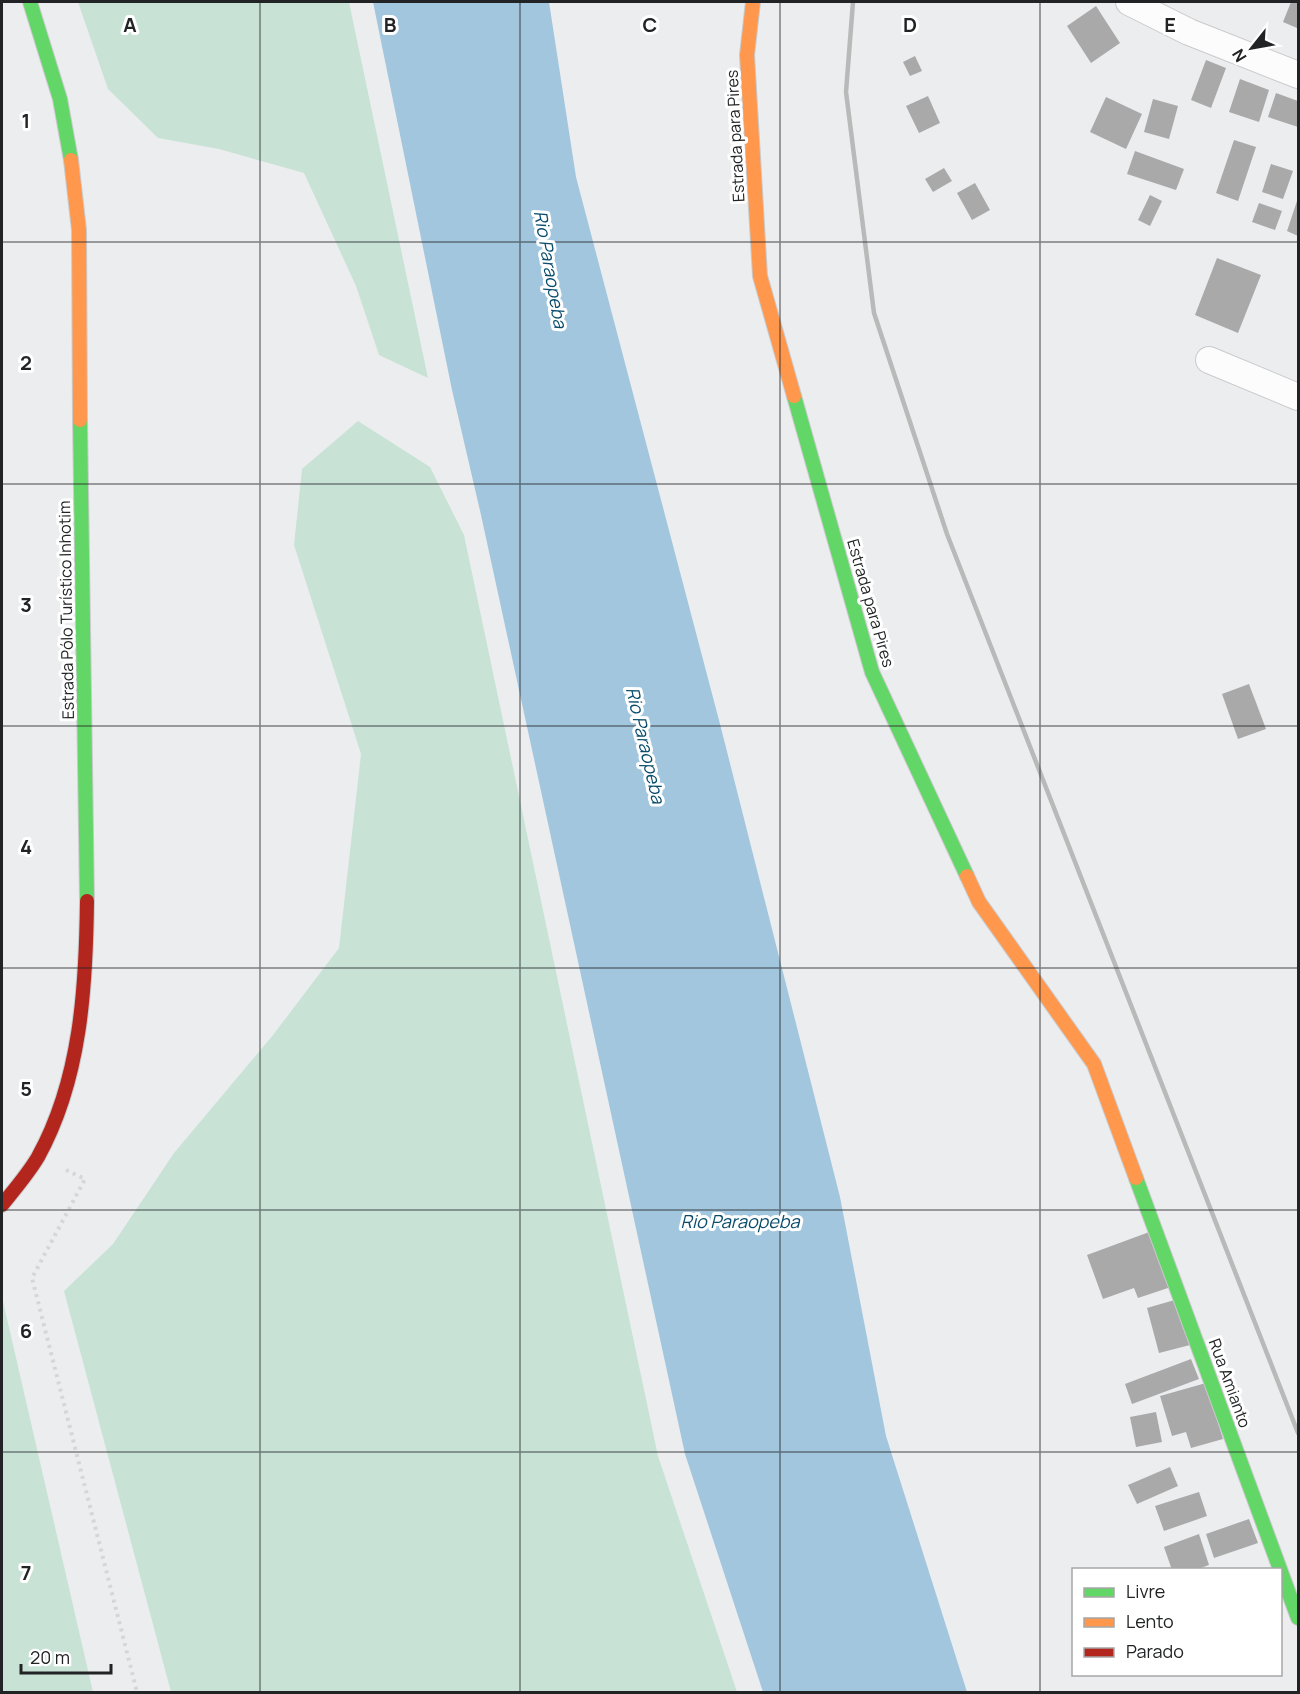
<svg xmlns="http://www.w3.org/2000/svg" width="1300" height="1694" font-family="Manrope,sans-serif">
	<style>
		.green { fill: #c8e3d6 }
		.water { fill: #a2c6de }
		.building { fill: #a9a9aa }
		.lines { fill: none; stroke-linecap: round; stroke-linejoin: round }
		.street-casing { stroke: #cacacc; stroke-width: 28 }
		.fast-casing { stroke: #cacacc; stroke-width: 16 }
		.slow-casing { stroke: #cacacc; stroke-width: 16 }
		.jam-casing { stroke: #cacacc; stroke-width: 16 }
		.path { stroke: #d6d6d6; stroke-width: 4; stroke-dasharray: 3 4.5; stroke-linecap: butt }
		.street { stroke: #fcfcfd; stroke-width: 26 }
		.fast { stroke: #63d668; stroke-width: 14 }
		.slow { stroke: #ff974d; stroke-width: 14 }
		.jam { stroke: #b3261e; stroke-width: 14 }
		.rail { stroke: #b8b9b9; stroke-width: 4.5 }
		.grid { fill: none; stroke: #222324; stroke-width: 1.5; stroke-opacity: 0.55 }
		.labels { text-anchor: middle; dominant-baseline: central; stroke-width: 6; stroke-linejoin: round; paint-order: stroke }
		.street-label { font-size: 16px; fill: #222324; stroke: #fff }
		.water-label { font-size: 18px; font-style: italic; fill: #094c6c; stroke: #fff }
		.grid-label { font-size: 20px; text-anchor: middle; font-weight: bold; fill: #222324; stroke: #fff; stroke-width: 6; stroke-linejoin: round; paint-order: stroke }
	</style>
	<rect width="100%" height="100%" fill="#ecedef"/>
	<g class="green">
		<polygon points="78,2 349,2 428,378 379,355 356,286 304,173 219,149 158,138 108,89"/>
		<polygon points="358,421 430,467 464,535 658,1456 737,1692 171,1692 64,1291 113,1244 174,1153 273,1035 339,948 361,754 294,545 302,469"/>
		<polygon points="2,1297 93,1692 2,1692"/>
	</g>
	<polygon class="water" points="373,2 549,2 576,177 720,724 840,1197 886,1436 967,1692 763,1692 685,1454 481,515 452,390"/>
	<g class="building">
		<polygon points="1291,2 1298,2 1297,28 1283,22"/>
		<polygon points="1096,6 1120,43 1091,63 1067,26"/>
		<polygon points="915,56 922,71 910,76 903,62"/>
		<polygon points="1206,60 1226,68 1211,108 1191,100"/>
		<polygon points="1240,79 1269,90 1259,122 1229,112"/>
		<polygon points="1276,93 1298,101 1298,127 1268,117"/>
		<polygon points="928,96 940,123 919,133 906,106"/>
		<polygon points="1106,97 1142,114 1126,149 1090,132"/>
		<polygon points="1153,99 1178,106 1169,139 1144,132"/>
		<polygon points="1234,140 1256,147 1238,201 1216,193"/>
		<polygon points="1135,151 1184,169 1176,190 1127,174"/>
		<polygon points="1271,164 1293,171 1283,199 1262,192"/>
		<polygon points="944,168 952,181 933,192 925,179"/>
		<polygon points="975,183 990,210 972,220 957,193"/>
		<polygon points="1150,195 1162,201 1150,226 1138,220"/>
		<polygon points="1298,198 1298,236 1287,231"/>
		<polygon points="1259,203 1282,211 1275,230 1252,222"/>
		<polygon points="1217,258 1261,275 1238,333 1195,315"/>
		<polygon points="1249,684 1266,729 1238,739 1222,694"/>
		<polygon points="1152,1231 1171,1287 1138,1298 1134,1288 1103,1299 1087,1255"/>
		<polygon points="1178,1299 1190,1345 1159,1353 1147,1308"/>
		<polygon points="1191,1359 1199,1379 1132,1404 1125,1384"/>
		<polygon points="1206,1383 1223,1439 1191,1448 1186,1432 1172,1436 1160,1396"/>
		<polygon points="1156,1412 1162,1442 1136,1447 1130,1417"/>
		<polygon points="1170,1467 1178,1486 1137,1504 1128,1485"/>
		<polygon points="1199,1492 1207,1516 1164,1531 1155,1506"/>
		<polygon points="1249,1519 1258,1543 1214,1558 1206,1534"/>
		<polygon points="1199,1534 1209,1565 1195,1570 1172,1570 1164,1547"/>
	</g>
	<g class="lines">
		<defs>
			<g id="street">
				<polyline points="1129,2 1189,32 1298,75"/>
				<polyline points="1209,360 1298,397"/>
			</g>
			<g id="fast">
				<polyline points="30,2 60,99 71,160"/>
				<polyline points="794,396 872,672 967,876"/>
				<polyline points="80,420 87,901"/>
				<polyline points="1136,1178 1298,1618"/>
			</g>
			<g id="slow">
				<polyline points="753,2 747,55 760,276 794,396"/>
				<polyline points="71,160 79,230 80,420"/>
				<polyline points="967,876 979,902 1094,1064 1136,1178"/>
			</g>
			<path id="jam" d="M2 1205C14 1190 28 1174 38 1157 81 1079 86 987 87 901"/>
		</defs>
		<use href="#street" class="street-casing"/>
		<use href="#fast" class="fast-casing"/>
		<use href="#slow" class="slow-casing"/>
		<use href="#jam" class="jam-casing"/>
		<polyline class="path" points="66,1170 85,1179 32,1278 137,1692"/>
		<use href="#street" class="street"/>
		<use href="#fast" class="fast"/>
		<use href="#slow" class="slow"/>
		<use href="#jam" class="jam"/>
		<polyline class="rail" points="853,2 846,92 874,313 947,534 1298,1433"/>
	</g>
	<path class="grid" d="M260 2V1692M520 2V1692M780 2V1692M1040 2V1692M2 242H1298M2 484H1298M2 726H1298M2 968H1298M2 1210H1298M2 1452H1298"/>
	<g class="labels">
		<g class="street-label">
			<text transform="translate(735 136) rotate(-93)">Estrada para Pires</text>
			<text transform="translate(871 603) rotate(74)">Estrada para Pires</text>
			<text transform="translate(66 610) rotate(-91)">Estrada Pólo Turístico Inhotim</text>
			<text transform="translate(1230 1383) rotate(70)">Rua Amianto</text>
		</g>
		<g class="water-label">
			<text transform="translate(551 269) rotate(80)">Rio Paraopeba</text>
			<text transform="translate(646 745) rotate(77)">Rio Paraopeba</text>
			<text x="740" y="1221">Rio Paraopeba</text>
		</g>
	</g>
	<g class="grid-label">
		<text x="130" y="32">A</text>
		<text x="390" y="32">B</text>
		<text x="650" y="32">C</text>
		<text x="910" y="32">D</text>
		<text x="1170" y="32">E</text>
		<text x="26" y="128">1</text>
		<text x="26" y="370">2</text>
		<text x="26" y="612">3</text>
		<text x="26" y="854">4</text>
		<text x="26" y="1096">5</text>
		<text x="26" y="1338">6</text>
		<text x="26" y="1580">7</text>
	</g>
	<rect width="1300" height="1694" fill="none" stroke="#222324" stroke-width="6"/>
	<rect x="1072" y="1568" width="210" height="108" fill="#ffffff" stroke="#a7a7a7" stroke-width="1.5"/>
	<rect x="1084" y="1588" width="30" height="9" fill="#63d668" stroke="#a7a7a7" stroke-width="1.5"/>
	<text x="1126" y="1598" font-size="18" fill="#222324">Livre</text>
	<rect x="1084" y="1618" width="30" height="9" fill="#ff974d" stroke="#a7a7a7" stroke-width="1.5"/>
	<text x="1126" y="1628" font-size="18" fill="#222324">Lento</text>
	<rect x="1084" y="1648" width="30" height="9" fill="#b3261e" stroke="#a7a7a7" stroke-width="1.5"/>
	<text x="1126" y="1658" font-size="18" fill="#222324">Parado</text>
	<g transform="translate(1252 48) rotate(239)" stroke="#ffffff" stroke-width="4.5" paint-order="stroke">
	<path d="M0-4.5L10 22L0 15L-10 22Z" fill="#222324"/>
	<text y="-9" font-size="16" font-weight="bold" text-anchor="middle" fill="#222324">N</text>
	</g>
	<path d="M21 1664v9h90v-9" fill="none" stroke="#222324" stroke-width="3"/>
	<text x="30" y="1664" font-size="18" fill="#222324" stroke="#ffffff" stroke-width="4.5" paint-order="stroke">20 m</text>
</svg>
